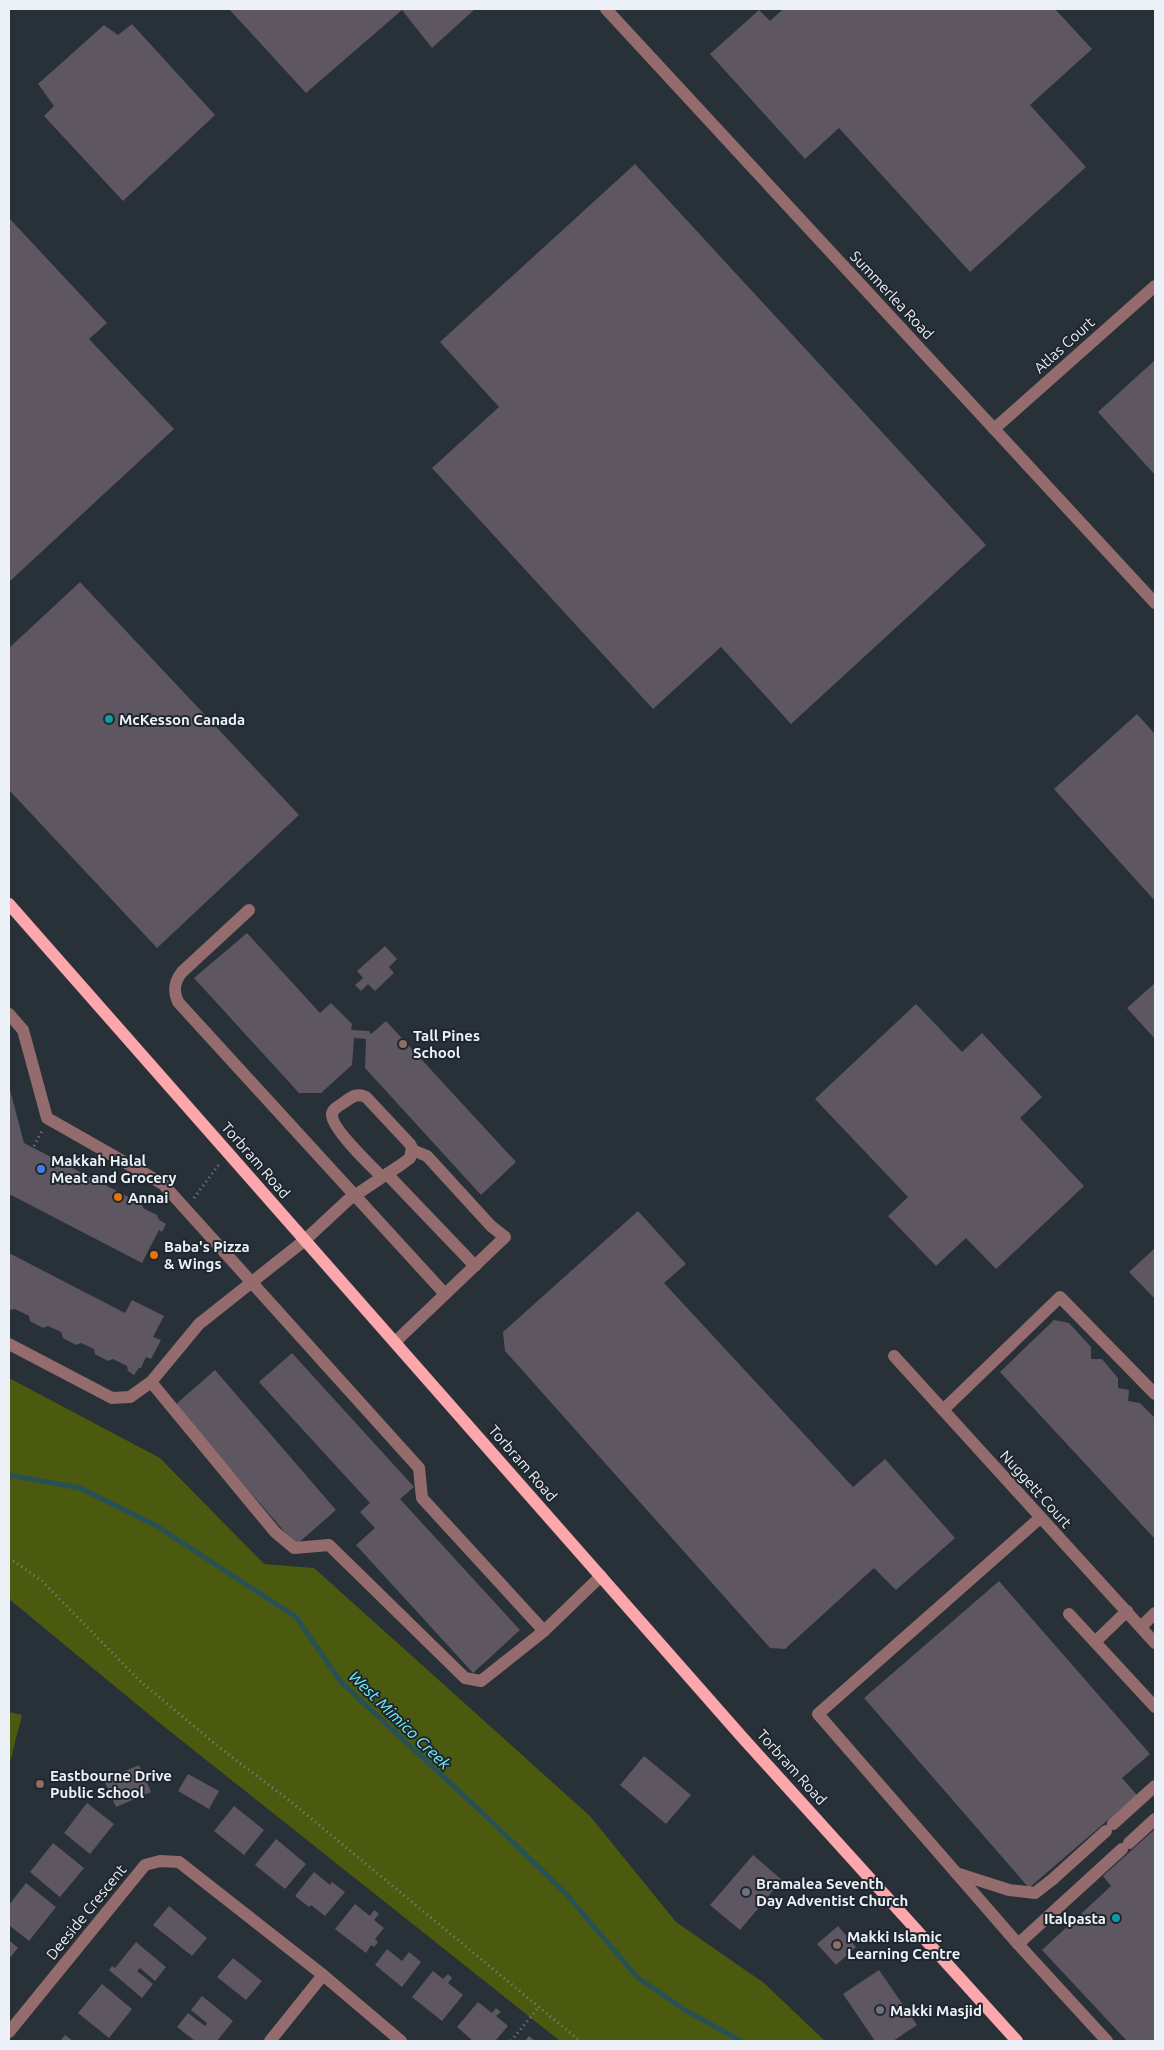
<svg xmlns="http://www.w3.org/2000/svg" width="1164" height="2050" font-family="Ubuntu,sans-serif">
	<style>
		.green { fill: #4b5a0e }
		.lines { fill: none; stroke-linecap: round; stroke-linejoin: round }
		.stream { stroke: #275154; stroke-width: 5 }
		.building { fill: #5e5660 }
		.path { stroke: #7d848b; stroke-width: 3; stroke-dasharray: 1 4; stroke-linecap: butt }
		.minor { stroke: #956c6d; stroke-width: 12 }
		.major { stroke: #fba7ab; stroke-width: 12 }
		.culture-dot { fill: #0f9aa8; stroke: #1f262e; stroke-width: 2 }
		.education-dot { fill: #8d6e63; stroke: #1f262e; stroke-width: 2 }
		.shop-dot { fill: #3f7fe0; stroke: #1f262e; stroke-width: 2 }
		.food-dot { fill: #e8710a; stroke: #1f262e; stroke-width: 2 }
		.worship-dot { fill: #6b7280; stroke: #1f262e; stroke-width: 2 }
		.labels { text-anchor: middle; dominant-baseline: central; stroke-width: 4; stroke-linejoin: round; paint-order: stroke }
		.street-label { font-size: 15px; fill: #ebf1f6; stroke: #1f262e }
		.poi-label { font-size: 15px; font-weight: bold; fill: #ebf1f6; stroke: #1f262e; text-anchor: start }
		.water-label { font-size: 16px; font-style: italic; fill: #6df3ff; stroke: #1f262e }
	</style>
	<rect width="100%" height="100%" fill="#283038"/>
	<g class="green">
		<polygon points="9,1378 160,1458 264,1564 314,1568 590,1816 676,1922 764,1983 825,2041 560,2041 157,1721 9,1599"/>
		<polygon points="9,1712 22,1715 9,1766"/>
	</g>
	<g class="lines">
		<polyline class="stream" points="9,1475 80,1488 155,1525 296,1617 341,1682 488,1818 567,1895 637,1977 685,2010 741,2041"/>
	</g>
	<g class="building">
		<polygon points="229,9 475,9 432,48 402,10 306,93"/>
		<polygon points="783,9 1055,9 1092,49 1030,105 1086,167 970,272 839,128 805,159 710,54 759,10 770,21"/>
		<polygon points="132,24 215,115 123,201 44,116 54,106 38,84 104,25 118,35"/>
		<polygon points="635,164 986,545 791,724 721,647 653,709 432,468 499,407 440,342"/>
		<polygon points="9,218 107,323 89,339 174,429 9,582"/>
		<polygon points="1155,360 1155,475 1098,412"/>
		<polygon points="80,582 299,815 157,948 9,790 9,648"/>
		<polygon points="1137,714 1155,734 1155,901 1054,789"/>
		<polygon points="247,933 320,1013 331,1003 352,1024 351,1030 369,1031 371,1034 386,1021 516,1162 481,1195 365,1068 366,1039 354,1038 352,1065 321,1093 299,1093 194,978"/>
		<polygon points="385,946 397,959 389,967 394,973 375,991 368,984 361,991 355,985 363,978 357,971"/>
		<polygon points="1155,983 1155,1039 1127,1008"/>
		<polygon points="916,1004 962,1052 982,1033 1042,1097 1020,1118 1084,1186 996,1269 966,1238 936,1266 888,1216 908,1197 815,1099"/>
		<polygon points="9,1086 24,1143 142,1204 143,1208 157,1215 159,1220 166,1224 162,1232 159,1230 142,1263 9,1194"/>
		<polygon points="638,1211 686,1264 664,1283 853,1487 885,1459 955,1538 896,1590 874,1568 785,1649 770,1648 505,1351 503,1332"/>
		<polygon points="1155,1248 1155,1299 1129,1272"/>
		<polygon points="9,1253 125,1313 132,1300 164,1316 153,1337 161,1340 151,1359 146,1357 141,1368 139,1368 134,1375 128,1371 127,1366 113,1359 108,1361 95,1354 94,1349 81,1343 76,1345 63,1338 61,1332 48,1326 43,1328 30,1321 29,1316 15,1309 9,1310"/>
		<polygon points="1054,1320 1069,1323 1091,1347 1091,1359 1102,1359 1118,1378 1118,1388 1129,1390 1128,1401 1140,1403 1155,1418 1155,1539 1000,1372"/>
		<polygon points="292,1353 414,1487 400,1499 520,1630 473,1673 356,1545 375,1528 360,1512 370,1503 259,1382"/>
		<polygon points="215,1370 336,1510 296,1545 175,1405"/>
		<polygon points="999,1581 1150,1754 1122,1778 1137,1795 1029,1888 864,1698"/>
		<polygon points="644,1756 691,1795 666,1824 620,1785"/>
		<polygon points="139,1765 151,1792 116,1807 104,1780"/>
		<polygon points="188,1774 219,1791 209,1809 178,1791"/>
		<polygon points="87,1803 114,1824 90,1854 64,1833"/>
		<polygon points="234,1806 264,1830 244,1855 214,1831"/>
		<polygon points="1155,1829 1155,2041 1127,2041 1042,1950 1111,1886 1103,1876"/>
		<polygon points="276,1839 306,1864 285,1889 255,1865"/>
		<polygon points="53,1843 84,1868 60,1897 30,1872"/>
		<polygon points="753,1855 782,1880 740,1930 710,1905"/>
		<polygon points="314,1872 330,1885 332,1882 345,1892 325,1916 311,1905 309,1907 295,1896"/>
		<polygon points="26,1883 56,1907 29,1941 9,1925 9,1905"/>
		<polygon points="355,1904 370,1916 374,1910 379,1914 374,1920 384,1928 375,1939 378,1942 374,1947 371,1945 366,1953 335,1929"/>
		<polygon points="169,1906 207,1938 192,1956 153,1925"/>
		<polygon points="838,1926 856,1947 836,1965 817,1944"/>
		<polygon points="9,1940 18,1948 9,1959"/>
		<polygon points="136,1942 166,1967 155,1981 140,1968 137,1971 153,1984 142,1998 109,1970 112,1966 115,1968"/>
		<polygon points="387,1949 402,1961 409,1952 421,1962 402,1987 375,1965"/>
		<polygon points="233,1958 262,1981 246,2000 217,1977"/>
		<polygon points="879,1970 917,2025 893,2041 875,2041 843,1994"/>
		<polygon points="433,1971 443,1979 448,1974 452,1978 448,1983 463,1995 442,2021 412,1997"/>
		<polygon points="102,1984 132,2009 109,2038 78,2013"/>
		<polygon points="202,1996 233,2021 217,2041 195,2041 177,2027 188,2013 205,2026 207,2023 191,2010"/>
		<polygon points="478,2002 492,2013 496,2008 501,2012 496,2016 508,2026 495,2041 473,2041 457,2027"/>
		<polygon points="65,2035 73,2041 60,2041"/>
		<polygon points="529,2036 535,2041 525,2041"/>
	</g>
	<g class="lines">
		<g class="path">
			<polyline points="34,1146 42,1131"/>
			<polyline points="194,1198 220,1163"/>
			<polyline points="9,1558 42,1581 140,1681 220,1748 290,1801 580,2041"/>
			<polyline points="511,2041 538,2008"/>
		</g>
		<g class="minor">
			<polyline points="606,9 1155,603"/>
			<polyline points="994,429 1155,286"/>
			<path d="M249 910 182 972C174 982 173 991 178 1002L445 1294"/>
			<polyline points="9,1014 23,1030 47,1118 163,1184 419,1468 422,1498 544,1631 481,1681 465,1678 329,1545 294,1548 275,1532 151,1382"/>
			<polyline points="387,1174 475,1266"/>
			<polyline points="395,1342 505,1237 491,1226 427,1156 412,1150"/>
			<path d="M9 1344 112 1398 130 1397 151 1382 199 1324 305 1240 348 1200 402 1164 410 1158 412 1148 410 1144 366 1097C358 1093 353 1096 346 1101 341 1105 333 1108 332 1114 330 1127 372 1167 382 1177"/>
			<polyline points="894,1356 1155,1643"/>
			<polyline points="943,1410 1060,1297 1155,1394"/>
			<polyline points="1040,1518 818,1714 1018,1944 1107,2041"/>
			<polyline points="1069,1614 1155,1707"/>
			<polyline points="1141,1627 1155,1613"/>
			<polyline points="544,1631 601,1576"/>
			<polyline points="1095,1642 1127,1611"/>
			<polyline points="1113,1824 1155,1786"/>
			<polyline points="1129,1843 1155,1819"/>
			<polyline points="956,1873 1009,1890 1035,1893 1053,1879 1106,1831"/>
			<polyline points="1018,1944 1122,1849"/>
			<polyline points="9,2032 145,1865 160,1861 179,1862 323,1975 401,2041"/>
			<polyline points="270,2041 323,1975"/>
		</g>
		<polyline class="major" points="9,904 742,1737 1017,2041"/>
	</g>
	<g class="culture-dot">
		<circle cx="109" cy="719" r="5"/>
		<circle cx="1116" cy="1918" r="5"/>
	</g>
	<g class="education-dot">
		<circle cx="403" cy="1044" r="5"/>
		<circle cx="40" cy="1784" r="5"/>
		<circle cx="837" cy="1945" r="5"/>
	</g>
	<circle class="shop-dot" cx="41" cy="1169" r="5"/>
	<g class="food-dot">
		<circle cx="118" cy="1197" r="5"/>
		<circle cx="154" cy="1255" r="5"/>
	</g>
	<g class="worship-dot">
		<circle cx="746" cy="1892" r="5"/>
		<circle cx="880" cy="2010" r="5"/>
	</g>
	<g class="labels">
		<g class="street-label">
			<text transform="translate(892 295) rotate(47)">Summerlea Road</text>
			<text transform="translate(1064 345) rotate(-42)">Atlas Court</text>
			<text transform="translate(256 1160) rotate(49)">Torbram Road</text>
			<text transform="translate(523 1463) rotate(49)">Torbram Road</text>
			<text transform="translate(1036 1489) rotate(48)">Nuggett Court</text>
			<text transform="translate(792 1767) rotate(48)">Torbram Road</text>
			<text transform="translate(86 1912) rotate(-51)">Deeside Crescent</text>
		</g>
		<g class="poi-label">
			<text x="119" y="719">McKesson Canada</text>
			<text x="413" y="1035">Tall Pines<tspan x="413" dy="17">School</tspan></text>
			<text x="51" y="1160">Makkah Halal<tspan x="51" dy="17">Meat and Grocery</tspan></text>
			<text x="128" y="1197">Annai</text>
			<text x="164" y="1246">Baba's Pizza<tspan x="164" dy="17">&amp; Wings</tspan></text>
			<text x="50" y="1775">Eastbourne Drive<tspan x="50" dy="17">Public School</tspan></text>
			<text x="756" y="1883">Bramalea Seventh<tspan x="756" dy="17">Day Adventist Church</tspan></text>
			<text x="1106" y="1918" text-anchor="end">Italpasta</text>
			<text x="847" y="1936">Makki Islamic<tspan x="847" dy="17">Learning Centre</tspan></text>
			<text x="890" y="2010">Makki Masjid</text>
		</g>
		<g class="water-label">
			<text transform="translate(400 1720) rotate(44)">West Mimico Creek</text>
		</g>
	</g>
	<rect width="1164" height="2050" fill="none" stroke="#ebf1f6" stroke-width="20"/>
</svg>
